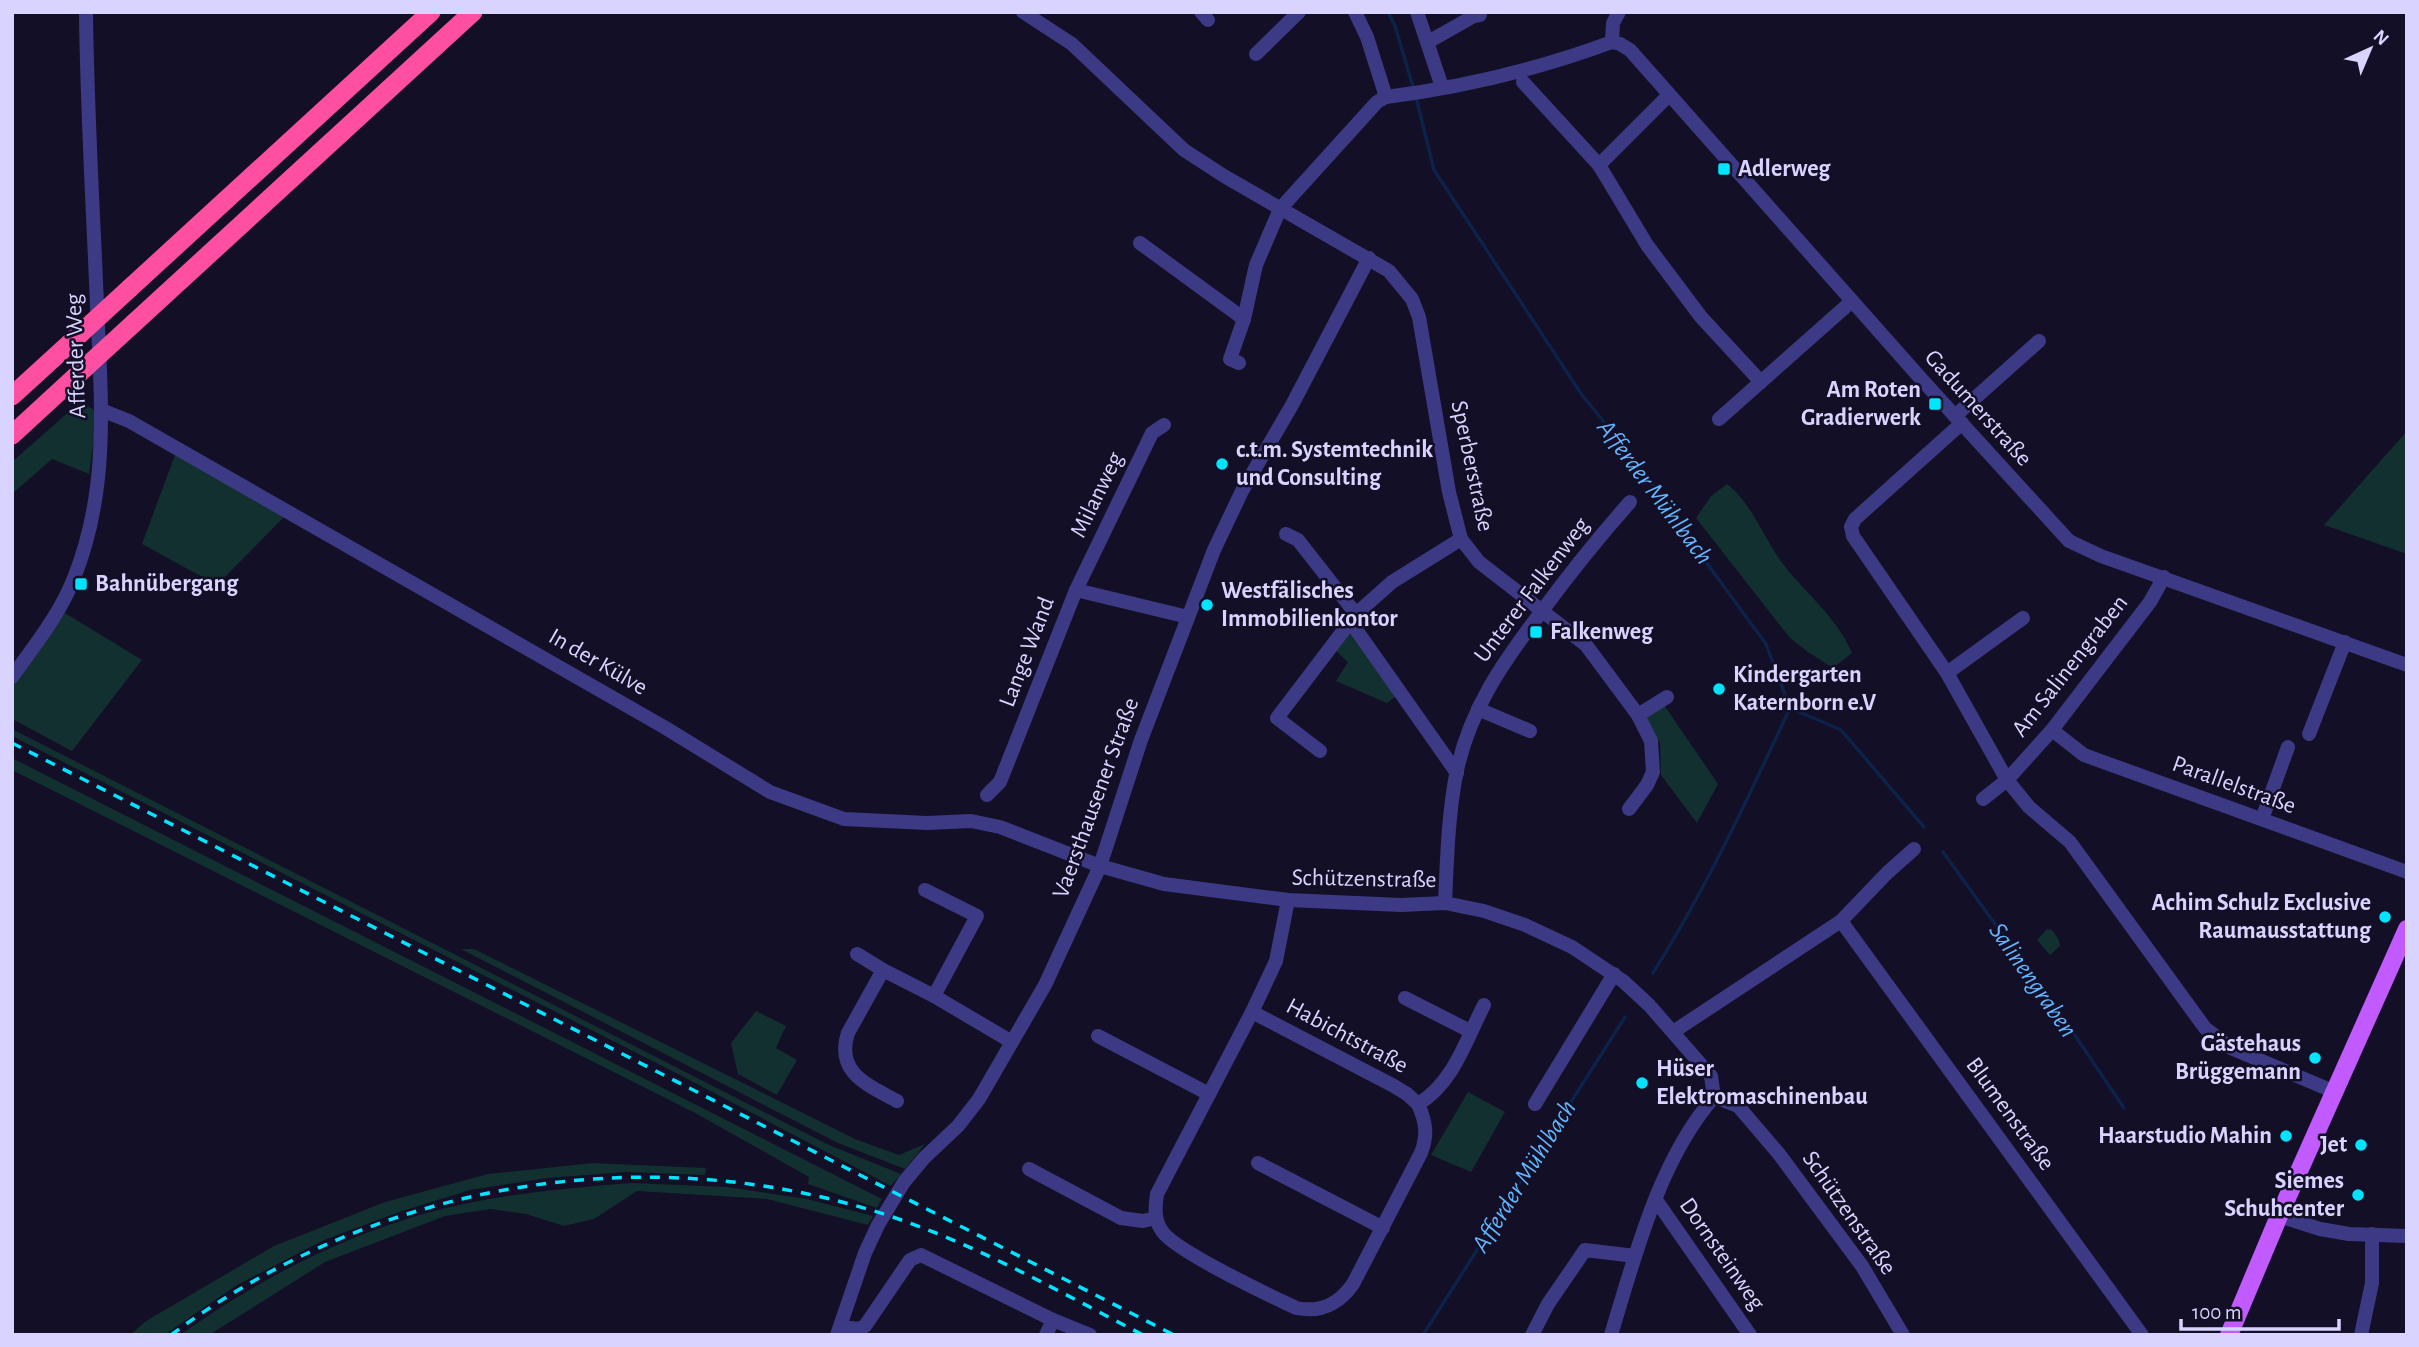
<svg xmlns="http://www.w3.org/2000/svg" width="2419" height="1347" font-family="'Alegreya Sans',sans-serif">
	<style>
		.green { fill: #12302f }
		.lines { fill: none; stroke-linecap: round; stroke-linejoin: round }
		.stream { stroke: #0c2248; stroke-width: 3.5 }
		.minor { stroke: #3d3a85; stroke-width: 14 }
		.major { stroke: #c25bff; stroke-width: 18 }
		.highway { stroke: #ff4fa3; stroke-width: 19 }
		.rail { stroke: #00e5ff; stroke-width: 3.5; stroke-dasharray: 10 9; stroke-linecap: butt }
		.highway-bridge { stroke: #ff4fa3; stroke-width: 19 }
		.poi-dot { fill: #00e5ff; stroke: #130f26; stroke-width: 2.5 }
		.labels { text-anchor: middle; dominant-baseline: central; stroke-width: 5; stroke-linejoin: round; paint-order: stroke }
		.poi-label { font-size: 24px; font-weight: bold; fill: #d9d4ff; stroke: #130f26; text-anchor: start }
		.street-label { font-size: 24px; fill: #d9d4ff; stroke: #130f26 }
		.water-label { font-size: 26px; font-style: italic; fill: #62b6ff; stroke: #130f26 }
	</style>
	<rect width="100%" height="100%" fill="#130f26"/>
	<g class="green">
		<polygon points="80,402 98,412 89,474 52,459 12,494 12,462"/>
		<polygon points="2407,431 2407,554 2324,525"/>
		<polygon points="175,455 284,517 217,585 142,544"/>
		<path d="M1727 484C1752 503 1764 539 1783 564 1806 594 1837 617 1852 653L1833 668 1808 652 1790 638 1696 518 1711 496Z"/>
		<polygon points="65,613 142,660 72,751 12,719 12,687"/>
		<polygon points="1351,632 1396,696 1387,703 1336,681 1348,662 1336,651"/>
		<polygon points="1664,705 1718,784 1697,823 1661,775 1660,743 1646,722 1648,716"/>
		<polygon points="12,729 829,1145 901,1174 891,1186 678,1074 12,736"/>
		<polygon points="12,758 882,1199 877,1208 808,1184 809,1177 697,1114 12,770"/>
		<polygon points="2047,929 2052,930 2059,940 2060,946 2050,955 2037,940"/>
		<polygon points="461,949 474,949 855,1139 899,1155 925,1144 905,1169 838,1143"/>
		<polygon points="756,1011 786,1026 776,1048 797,1060 777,1095 738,1074 731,1043"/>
		<polygon points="1468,1092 1505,1112 1471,1172 1431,1155"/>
		<polygon points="593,1163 706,1168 705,1175 626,1172 547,1178 470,1190 402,1211 324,1240 237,1285 164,1335 130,1335 146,1321 274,1246 385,1202 488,1174"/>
		<path d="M631 1183 727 1187 807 1199 873 1216 868 1225 767 1199 637 1191 594 1219 564 1226 526 1214 490 1209 445 1216 325 1262 209 1335H180C269 1271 375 1219 484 1200 533 1191 582 1187 631 1183Z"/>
	</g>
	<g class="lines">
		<g class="stream">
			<polyline points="1388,12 1395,26 1414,90"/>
			<path d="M1416 97 1434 170 1582 395 1639 465 1703 558 1766 644 1790 708C1748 798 1706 889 1653 973"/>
			<polyline points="1790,708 1841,730 1924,827"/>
			<polyline points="1943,852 2070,1028 2124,1108"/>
			<polyline points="1423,1335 1625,1017"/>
		</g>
		<g class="minor">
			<polyline points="1023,12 1072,44 1184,150 1224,176 1389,271 1412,299 1419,317 1449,492 1461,539 1479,562 1586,645 1638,715 1651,741 1653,772 1647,785 1629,809"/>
			<polyline points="1201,12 1208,20"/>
			<polyline points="1355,12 1367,37 1386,97"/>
			<polyline points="1417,12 1442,87"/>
			<polyline points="1428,42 1474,16 1480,15"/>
			<polyline points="1612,42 1620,44 1630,50 1923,381 2069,541 2101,556 2407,665"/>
			<polyline points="1612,42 1613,23 1619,12"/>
			<polyline points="1256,54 1299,12"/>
			<polyline points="1523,82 1599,165"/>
			<polyline points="1669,95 1599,165 1647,245 1701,317 1761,382"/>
			<polyline points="1140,243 1244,319"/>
			<path d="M1239 363 1230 359 1244 319 1256 265 1280 209 1377 102 1386 97C1463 87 1539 69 1612 42"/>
			<polyline points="101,410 129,421 664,727 770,792 844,819 927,823 971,821 1000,827 1100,866 1164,884 1288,900 1401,905 1445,903 1484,911 1525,925 1572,947 1623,981 1649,1005 1711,1076 1714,1097"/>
			<polyline points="1955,416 2039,341"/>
			<polyline points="1719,419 1852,301"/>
			<polyline points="1962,423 1855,519 1851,527 1853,536 1947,673 2007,780 2052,730 2150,602 2164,577"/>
			<polyline points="1286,534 1298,540 1356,614"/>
			<polyline points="1076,590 1152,433 1164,425"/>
			<polyline points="1350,621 1457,773"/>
			<polyline points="1947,673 2023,618"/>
			<path d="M12 677C35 645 60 614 74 578 110 488 101 399 97 305 93 207 87 110 86 12"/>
			<polyline points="1478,709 1530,731"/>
			<polyline points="1638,715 1667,697"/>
			<polyline points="2052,730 2084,755 2407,872"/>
			<polyline points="2309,734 2345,642"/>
			<polyline points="1320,751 1277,718 1356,614 1392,582 1461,539"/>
			<polyline points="987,795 1000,782 1076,590 1188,617"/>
			<polyline points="1983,799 2007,780 2029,807 2070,842 2205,1028 2231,1048 2335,1092"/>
			<polyline points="2262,819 2288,747"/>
			<polyline points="925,890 977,916 934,996"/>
			<path d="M1288 900 1276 961 1252 1012 1157 1194C1155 1207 1154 1220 1162 1231 1175 1251 1269 1295 1296 1308 1321 1313 1339 1304 1353 1284L1421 1153C1428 1135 1426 1122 1418 1104 1453 1084 1466 1040 1484 1005"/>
			<path d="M1445 903C1447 860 1448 817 1456 775 1469 710 1503 662 1542 611 1570 573 1599 537 1630 502"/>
			<polyline points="1841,921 2142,1335"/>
			<polyline points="857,954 883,970"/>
			<polyline points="1405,998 1470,1031"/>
			<polyline points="1252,1012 1394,1086 1407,1094 1418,1104"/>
			<polyline points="1673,1032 1841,921 1887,873 1914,849"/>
			<polyline points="1098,1036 1209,1094"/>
			<polyline points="1714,1097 1738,1106 1779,1154 1862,1266 1903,1335"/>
			<path d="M897 1101C868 1085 835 1073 848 1033L883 970 934 996 1012 1042"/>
			<polyline points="1535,1104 1614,974"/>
			<polyline points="1258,1163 1383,1228"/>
			<polyline points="1029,1169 1121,1218 1143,1221 1156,1218"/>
			<polyline points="1656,1200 1750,1335"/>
			<polyline points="2279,1216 2320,1229 2349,1234 2407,1236"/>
			<polyline points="841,1327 859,1329 865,1326 910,1260 921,1255 1053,1320 1090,1335"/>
			<polyline points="837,1335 865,1253 878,1225 904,1182 924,1158 958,1126 979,1099 1045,985 1100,866 1141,740 1214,550 1242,491 1292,405 1369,258"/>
			<polyline points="1046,1335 1053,1320"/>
			<polyline points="1532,1335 1548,1304 1585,1250 1635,1256"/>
			<path d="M1611 1335C1635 1256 1659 1160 1714 1097"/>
			<polyline points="2361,1335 2372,1283 2372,1234"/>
		</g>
		<polyline class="major" points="2229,1335 2279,1216 2407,929"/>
		<g class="highway">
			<polyline points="130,288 431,12"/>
			<polyline points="134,323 473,12"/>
			<polyline points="12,396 81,333"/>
			<polyline points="12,435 87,366"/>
		</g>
		<g class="rail">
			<polyline points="12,743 1174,1335"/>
			<path d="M171 1335C372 1185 634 1138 874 1211 969 1240 1056 1290 1143 1335"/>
		</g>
		<g class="highway-bridge">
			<polyline points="81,333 130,288"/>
			<polyline points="87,366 134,323"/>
		</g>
	</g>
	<g class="poi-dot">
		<rect x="1717" y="162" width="14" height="14" rx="3.5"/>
		<rect x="1928" y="397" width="14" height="14" rx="3.5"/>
		<circle cx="1222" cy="464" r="7"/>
		<rect x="74" y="577" width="14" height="14" rx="3.5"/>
		<circle cx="1207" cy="605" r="7"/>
		<rect x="1529" y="625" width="14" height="14" rx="3.5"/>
		<circle cx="1719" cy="689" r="7"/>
		<circle cx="2385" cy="917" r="7"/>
		<circle cx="2315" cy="1058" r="7"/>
		<circle cx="1642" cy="1083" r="7"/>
		<circle cx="2286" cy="1136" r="7"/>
		<circle cx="2361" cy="1145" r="7"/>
		<circle cx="2358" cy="1195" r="7"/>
	</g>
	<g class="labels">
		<g class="poi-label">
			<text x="1738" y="169">Adlerweg</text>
			<text x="1921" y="390" text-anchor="end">Am Roten<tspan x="1921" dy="28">Gradierwerk</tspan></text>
			<text x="1236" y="450">c.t.m. Systemtechnik<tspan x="1236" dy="28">und Consulting</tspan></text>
			<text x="95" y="584">Bahnübergang</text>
			<text x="1221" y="591">Westfälisches<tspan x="1221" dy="28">Immobilienkontor</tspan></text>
			<text x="1550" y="632">Falkenweg</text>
			<text x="1733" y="675">Kindergarten<tspan x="1733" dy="28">Katernborn e.V</tspan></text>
			<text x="2371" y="903" text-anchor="end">Achim Schulz Exclusive<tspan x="2371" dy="28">Raumausstattung</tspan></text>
			<text x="2301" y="1044" text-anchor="end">Gästehaus<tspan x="2301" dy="28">Brüggemann</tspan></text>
			<text x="1656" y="1069">Hüser<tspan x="1656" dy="28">Elektromaschinenbau</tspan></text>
			<text x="2272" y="1136" text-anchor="end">Haarstudio Mahin</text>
			<text x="2347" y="1145" text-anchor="end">Jet</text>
			<text x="2344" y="1181" text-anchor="end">Siemes<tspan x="2344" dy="28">Schuhcenter</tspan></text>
		</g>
		<g class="street-label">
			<text transform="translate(76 356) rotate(-92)">Afferder Weg</text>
			<text transform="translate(1978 408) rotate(48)">Gadumerstraße</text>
			<text transform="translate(1472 466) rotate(78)">Sperberstraße</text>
			<text transform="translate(1097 495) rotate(-64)">Milanweg</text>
			<text transform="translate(1532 590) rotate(-53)">Unterer Falkenweg</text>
			<text transform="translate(1027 652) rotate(-69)">Lange Wand</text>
			<text transform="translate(598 662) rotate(30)">In der Külve</text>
			<text transform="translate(2070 666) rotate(-52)">Am Salinengraben</text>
			<text transform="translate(2234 785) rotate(20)">Parallelstraße</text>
			<text transform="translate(1096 798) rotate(-70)">Vaersthausener Straße</text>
			<text transform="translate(1364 879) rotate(1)">Schützenstraße</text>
			<text transform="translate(1347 1036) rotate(28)">Habichtstraße</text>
			<text transform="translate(2010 1114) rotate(54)">Blumenstraße</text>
			<text transform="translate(1849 1213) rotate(55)">Schützenstraße</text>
			<text transform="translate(1722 1254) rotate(55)">Dornsteinweg</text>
		</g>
		<g class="water-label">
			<text transform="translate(1655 492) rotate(53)">Afferder Mühlbach</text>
			<text transform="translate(2033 980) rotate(55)">Salinengraben</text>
			<text transform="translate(1524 1176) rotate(-58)">Afferder Mühlbach</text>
		</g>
	</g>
	<rect width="2419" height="1347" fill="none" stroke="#d9d4ff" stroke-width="28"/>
	<g transform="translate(2370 49) rotate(44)" stroke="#130f26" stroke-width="5" paint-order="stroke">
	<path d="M0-5L12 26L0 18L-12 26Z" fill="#d9d4ff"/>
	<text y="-10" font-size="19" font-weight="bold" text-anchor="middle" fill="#d9d4ff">N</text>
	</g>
	<path d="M2181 1319v10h158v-10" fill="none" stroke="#d9d4ff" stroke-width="3.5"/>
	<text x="2192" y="1319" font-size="21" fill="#d9d4ff" stroke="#130f26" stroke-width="5" paint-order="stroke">100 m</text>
</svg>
